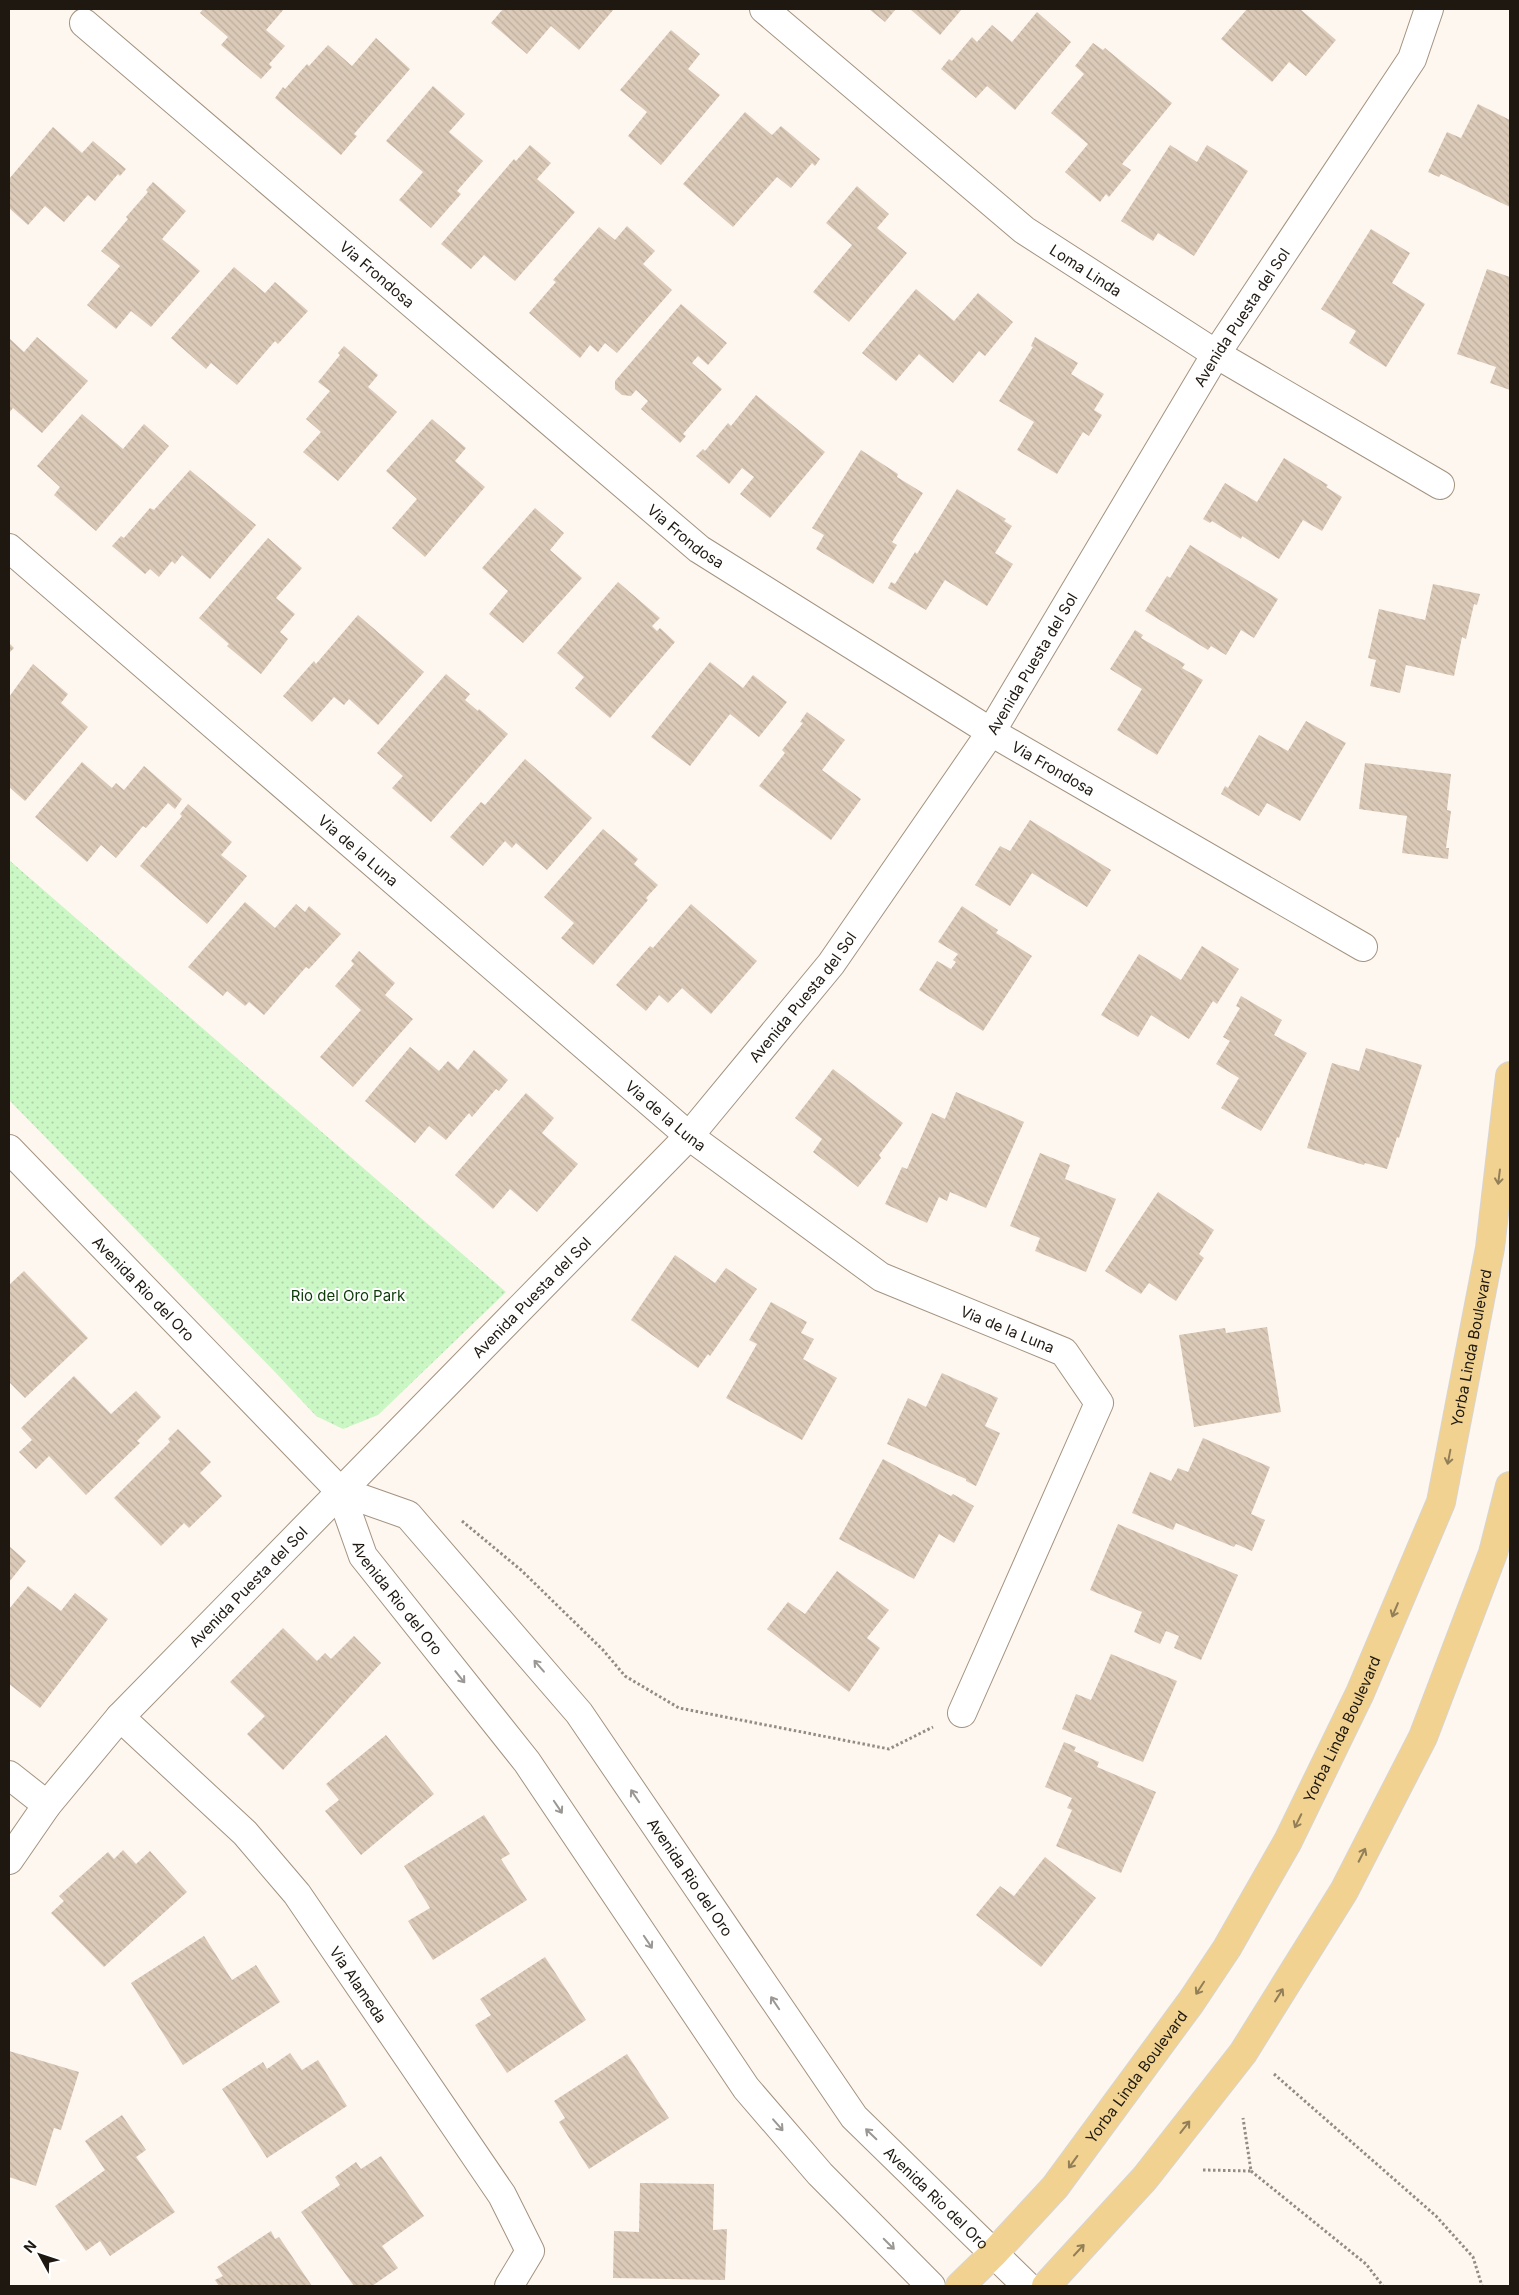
<svg xmlns="http://www.w3.org/2000/svg" width="1519" height="2295" font-family="Inter,sans-serif">
	<style>
		.park { fill: url(#park-dots) }
		.building { fill: url(#building-back-hatch) }
		.lines { fill: none; stroke-linecap: round; stroke-linejoin: round }
		.minor-casing { stroke: #a39381; stroke-width: 30 }
		.major-casing { stroke: #d6d5d4; stroke-width: 30 }
		.path { stroke: #938c85; stroke-width: 3; stroke-dasharray: 2.5 2.5; stroke-linecap: butt }
		.minor { stroke: #fff; stroke-width: 28 }
		.major { stroke: #f1d291; stroke-width: 28 }
		.oneway { stroke: #927e57 }
		.oneway2 { stroke: #9a9794 }
		.labels { text-anchor: middle; dominant-baseline: central; stroke-width: 4; stroke-linejoin: round; paint-order: stroke }
		.street-label { font-size: 15px; fill: #1e1811; stroke: #fff }
		.park-label { font-size: 15px; fill: #0b3c08; stroke: #fff }
	</style>
	<defs>
		<pattern id="park-dots" width="8" height="8" patternUnits="userSpaceOnUse" patternTransform="scale(1.25)"><rect width="8" height="8" fill="#cbf7c5"/><path d="M2 2h.1M6 6h.1" fill="none" stroke="#aed3a8" stroke-width="1.8" stroke-linecap="round"/></pattern>
		<pattern id="building-back-hatch" width="6" height="6" patternUnits="userSpaceOnUse" patternTransform="scale(1.25)"><rect width="6" height="6" fill="#dbcab8"/><path d="M-1 5l2 2M0 0l6 6M5-1l2 2" fill="none" stroke="#bcad9d"/></pattern>
	</defs>
	<rect width="100%" height="100%" fill="#fef7ef"/>
	<polygon class="park" points="9,860 506,1292 378,1415 343,1429 316,1416 275,1372 9,1100"/>
	<g class="building">
		<polygon points="203,9 284,9 266,30 285,46 269,64 272,67 261,79 221,45 228,37 200,13"/>
		<polygon points="503,9 614,9 579,50 551,26 527,54 491,23"/>
		<polygon points="869,9 896,9 885,22"/>
		<polygon points="910,9 962,9 940,35"/>
		<polygon points="1247,9 1300,9 1336,40 1306,76 1289,62 1272,82 1221,39"/>
		<polygon points="1037,12 1071,42 1015,110 987,86 976,98 941,69 949,59 952,61 972,37 977,42 992,25 1012,42"/>
		<polygon points="671,30 700,54 688,69 720,95 661,165 628,136 647,112 620,90"/>
		<polygon points="376,38 410,69 354,134 357,136 341,155 275,98 283,87 285,89 307,64 309,66 328,45 352,66"/>
		<polygon points="1093,43 1103,50 1105,48 1172,103 1122,164 1131,170 1109,197 1106,194 1100,202 1065,172 1088,144 1051,113 1084,74 1075,66"/>
		<polygon points="433,86 465,114 449,132 483,161 457,191 461,194 431,228 399,200 423,172 386,141"/>
		<polygon points="1478,104 1510,120 1510,207 1441,174 1439,177 1428,172 1447,132 1461,138"/>
		<polygon points="745,112 772,135 781,126 820,159 815,166 812,163 791,188 777,177 733,227 683,184"/>
		<polygon points="53,127 82,153 93,141 126,169 120,176 118,174 95,201 88,195 64,222 45,206 28,225 9,208 9,179"/>
		<polygon points="530,145 551,163 537,179 575,212 515,281 484,255 471,269 441,244 514,159 516,161"/>
		<polygon points="1170,145 1197,162 1207,145 1248,171 1194,256 1158,233 1153,241 1121,221"/>
		<polygon points="153,182 186,211 162,239 200,271 151,327 131,311 116,329 87,305 120,266 101,251 128,219 126,217 148,192 146,190"/>
		<polygon points="857,186 889,214 877,228 907,253 849,322 813,292 852,245 826,223"/>
		<polygon points="627,226 655,251 643,264 672,290 617,353 605,343 598,352 590,345 580,358 529,313 556,282 553,280 599,227 615,240"/>
		<polygon points="1371,229 1410,253 1392,283 1425,304 1386,367 1349,343 1356,331 1321,309"/>
		<polygon points="234,267 265,293 275,282 308,311 278,344 275,341 237,385 211,363 206,369 171,338"/>
		<polygon points="1487,269 1510,277 1510,390 1490,383 1496,367 1457,354"/>
		<polygon points="916,289 954,321 978,293 1013,322 985,356 979,351 953,383 919,354 896,381 862,353"/>
		<polygon points="681,304 727,343 708,365 698,356 692,363 722,389 683,434 686,436 680,443 641,409 648,401 636,390 631,396 622,395 615,389 615,381"/>
		<polygon points="37,337 88,381 42,433 13,408 9,413 9,338 24,352"/>
		<polygon points="1035,337 1078,363 1071,374 1104,394 1094,410 1102,415 1089,436 1083,432 1057,474 1017,450 1034,422 999,401 1033,347 1031,346"/>
		<polygon points="344,346 378,375 368,387 397,412 338,481 303,452 321,432 306,419 330,391 318,382 340,355 338,353"/>
		<polygon points="756,395 825,452 770,518 740,494 754,477 742,468 729,484 696,456 703,449 705,451 728,423 731,426"/>
		<polygon points="82,414 123,449 144,424 169,446 96,531 54,495 60,487 37,466"/>
		<polygon points="432,419 466,448 455,461 485,487 425,557 392,528 417,499 386,471"/>
		<polygon points="861,450 898,474 897,477 923,493 892,542 897,545 873,584 816,549 824,535 812,528"/>
		<polygon points="1284,458 1328,485 1326,487 1342,497 1322,531 1303,520 1279,559 1242,536 1241,539 1212,521 1210,523 1203,519 1225,483 1257,502"/>
		<polygon points="190,470 256,525 210,579 182,555 175,564 172,561 159,577 150,569 145,574 112,546 121,536 124,538 150,508 154,510"/>
		<polygon points="957,489 1006,519 1004,521 1012,526 995,553 1013,564 987,606 945,580 926,610 888,588 891,582 895,584 915,552 917,554"/>
		<polygon points="535,508 564,533 550,550 582,578 523,643 489,614 508,591 482,568"/>
		<polygon points="268,538 302,568 276,598 295,614 280,632 288,639 261,674 227,646 229,644 199,618"/>
		<polygon points="1190,545 1278,599 1254,638 1241,630 1226,655 1211,646 1208,650 1145,611 1167,576 1170,578"/>
		<polygon points="618,582 660,618 652,626 657,631 660,628 675,642 610,718 575,688 584,677 557,653"/>
		<polygon points="1433,584 1480,594 1477,605 1474,604 1466,639 1462,637 1454,676 1406,665 1400,693 1370,686 1376,660 1368,658 1379,609 1425,620"/>
		<polygon points="358,615 424,672 378,725 349,699 344,705 334,697 312,722 283,696 314,661 316,664"/>
		<polygon points="1135,630 1143,635 1141,638 1185,664 1182,668 1203,680 1157,755 1117,730 1142,689 1110,669"/>
		<polygon points="9,643 14,648 9,653"/>
		<polygon points="710,662 743,688 753,675 787,702 759,737 730,714 690,766 651,737"/>
		<polygon points="33,664 68,694 61,703 88,727 25,801 9,787 9,697"/>
		<polygon points="446,674 470,694 465,700 478,711 479,709 508,734 431,822 392,788 403,776 377,753"/>
		<polygon points="807,712 845,740 822,770 861,799 831,840 759,786 785,753 782,750 803,723 800,722"/>
		<polygon points="1306,721 1346,743 1300,821 1267,803 1259,816 1221,794 1225,786 1228,788 1259,735 1288,751"/>
		<polygon points="525,759 592,818 547,870 516,843 512,848 505,841 483,866 450,837 481,802 485,805"/>
		<polygon points="82,762 112,788 116,783 124,790 144,766 182,799 175,809 168,803 146,828 143,826 116,858 101,845 87,862 35,817"/>
		<polygon points="1365,763 1451,774 1447,810 1451,811 1446,848 1449,848 1448,859 1402,853 1407,816 1359,809"/>
		<polygon points="188,804 232,842 221,855 247,876 207,924 140,866 182,816 180,814"/>
		<polygon points="1030,820 1111,870 1087,907 1032,873 1010,906 975,885 1000,846 1010,851"/>
		<polygon points="603,829 638,859 634,864 658,885 646,898 648,900 593,965 561,938 574,923 544,897"/>
		<polygon points="245,902 275,928 296,904 305,912 309,906 341,934 309,969 306,967 264,1015 249,1002 245,1006 227,991 223,996 188,967"/>
		<polygon points="691,904 757,961 711,1014 682,988 668,1003 659,995 646,1011 616,985 650,946 653,948"/>
		<polygon points="962,906 998,930 996,933 1032,956 983,1031 919,990 937,961 951,969 956,962 953,960 958,954 938,942"/>
		<polygon points="1202,946 1239,969 1217,1004 1213,1001 1189,1039 1151,1015 1138,1037 1101,1015 1139,954 1181,980"/>
		<polygon points="359,951 395,983 385,995 413,1019 353,1087 320,1057 361,1010 335,986 354,964 351,961"/>
		<polygon points="1241,996 1282,1020 1274,1035 1307,1053 1261,1131 1221,1108 1239,1078 1216,1064 1230,1041 1223,1037 1240,1008 1236,1006"/>
		<polygon points="410,1047 439,1071 448,1061 458,1070 474,1050 508,1080 499,1091 496,1089 472,1117 469,1113 446,1140 429,1126 415,1143 365,1101"/>
		<polygon points="1366,1048 1422,1065 1399,1138 1397,1137 1387,1169 1365,1163 1364,1165 1307,1148 1332,1063 1359,1071"/>
		<polygon points="833,1069 903,1123 879,1155 881,1158 858,1187 813,1152 822,1139 795,1118"/>
		<polygon points="956,1092 1024,1122 986,1208 950,1192 947,1201 939,1197 927,1223 885,1204 902,1167 907,1169 932,1113 945,1119"/>
		<polygon points="526,1093 554,1118 542,1133 578,1164 537,1212 510,1189 493,1209 455,1175"/>
		<polygon points="1040,1153 1070,1165 1065,1179 1116,1199 1086,1272 1035,1251 1040,1238 1010,1226"/>
		<polygon points="1158,1192 1214,1230 1199,1254 1204,1258 1176,1301 1149,1283 1141,1294 1105,1271"/>
		<polygon points="675,1255 715,1283 726,1268 757,1289 710,1356 708,1354 698,1368 631,1320"/>
		<polygon points="24,1271 88,1338 25,1398 9,1382 9,1285"/>
		<polygon points="771,1302 807,1322 801,1333 814,1339 803,1359 837,1378 802,1440 726,1398 757,1344 749,1340"/>
		<polygon points="1267,1327 1281,1412 1194,1427 1179,1335 1225,1328 1226,1333"/>
		<polygon points="942,1373 998,1398 985,1426 1000,1433 976,1486 966,1481 966,1479 887,1444 908,1398 926,1407"/>
		<polygon points="74,1376 111,1414 136,1391 161,1417 137,1441 140,1443 86,1495 49,1456 36,1469 19,1452 32,1440 21,1428"/>
		<polygon points="178,1429 211,1462 200,1473 222,1496 189,1528 184,1523 161,1546 114,1498 170,1442 168,1439"/>
		<polygon points="1203,1438 1270,1467 1251,1514 1265,1520 1252,1551 1236,1544 1234,1547 1176,1523 1173,1530 1132,1513 1150,1472 1171,1481 1178,1468 1188,1472"/>
		<polygon points="883,1459 951,1496 953,1494 974,1506 954,1543 939,1534 914,1579 839,1539"/>
		<polygon points="1118,1524 1238,1575 1201,1660 1174,1648 1179,1636 1166,1631 1160,1644 1134,1632 1142,1612 1090,1590"/>
		<polygon points="9,1546 26,1561 9,1582"/>
		<polygon points="837,1571 889,1610 867,1638 880,1648 849,1692 767,1629 788,1602 805,1614"/>
		<polygon points="28,1586 61,1611 75,1593 108,1619 40,1708 9,1684 9,1609"/>
		<polygon points="283,1628 317,1661 325,1653 331,1659 354,1636 381,1663 283,1770 247,1734 265,1716 230,1682"/>
		<polygon points="1111,1654 1177,1681 1143,1762 1062,1729 1076,1694 1091,1700"/>
		<polygon points="386,1735 434,1794 361,1855 325,1811 339,1800 326,1784"/>
		<polygon points="1064,1742 1076,1747 1074,1751 1099,1762 1097,1767 1156,1792 1121,1873 1056,1846 1072,1810 1067,1808 1072,1798 1045,1787"/>
		<polygon points="484,1815 510,1854 501,1859 527,1900 433,1960 408,1921 430,1908 404,1866"/>
		<polygon points="123,1850 136,1864 150,1851 187,1892 104,1967 51,1913 64,1901 59,1896 108,1852 114,1859"/>
		<polygon points="1045,1857 1096,1898 1041,1967 976,1915 1000,1886 1014,1896"/>
		<polygon points="204,1936 232,1980 256,1965 280,2002 183,2065 131,1983"/>
		<polygon points="545,1957 586,2020 507,2073 475,2025 491,2015 480,1999"/>
		<polygon points="9,2051 79,2072 61,2130 54,2128 36,2186 9,2177"/>
		<polygon points="290,2053 302,2070 318,2060 347,2106 267,2158 222,2089 263,2062 267,2069"/>
		<polygon points="627,2054 669,2118 589,2169 559,2122 565,2118 554,2101"/>
		<polygon points="122,2115 146,2150 136,2157 175,2212 110,2256 100,2241 86,2251 55,2206 105,2170 85,2141"/>
		<polygon points="381,2156 424,2216 382,2246 398,2268 372,2286 354,2286 301,2212 340,2185 335,2177 356,2162 361,2169"/>
		<polygon points="640,2183 714,2184 713,2230 727,2229 725,2280 613,2278 614,2231 639,2232"/>
		<polygon points="271,2231 275,2239 279,2237 312,2286 219,2286 215,2280 223,2276 217,2267"/>
	</g>
	<g class="lines">
		<defs>
			<g id="minor">
				<path id="s1" d="M764 9 1024 230 1216 354 1440 485"/>
				<path id="s2" d="M84 23 699 549 991 732 1363 947"/>
				<path id="s3" d="M9 548 689 1136 881 1277 1064 1352 1099 1403 962 1713"/>
				<path id="s4" d="M9 1149 340 1491 363 1556 527 1762 746 2088 820 2174 931 2286"/>
				<path id="s5" d="M340 1491 408 1515 579 1713 854 2117 1027 2286"/>
				<path id="s6" d="M120 1717 245 1833 297 1894 502 2195 530 2251 509 2286"/>
				<polyline points="9,1775 47,1805"/>
				<path id="s7" d="M9 1860 47 1805 120 1717 689 1136 831 964 991 732 1216 354 1412 59 1429 9"/>
			</g>
			<g id="major">
				<path id="s8" d="M960 2286 993 2254 1055 2187 1191 2002 1227 1948 1288 1841 1360 1693 1441 1502 1490 1248 1510 1076"/>
				<polyline points="1046,2286 1145,2178 1243,2053 1344,1891 1423,1737 1493,1553 1510,1486"/>
			</g>
		</defs>
		<use href="#minor" class="minor-casing"/>
		<use href="#major" class="major-casing"/>
		<g class="path">
			<polyline points="462,1521 521,1570 603,1650 625,1676 679,1708 889,1749 933,1727"/>
			<polyline points="1274,2074 1436,2216 1473,2257 1482,2286"/>
			<polyline points="1203,2170 1251,2171 1243,2118"/>
			<polyline points="1251,2171 1366,2264 1383,2286"/>
		</g>
		<use href="#minor" class="minor"/>
		<use href="#major" class="major"/>
	</g>
	<defs><path id="oneway-shaft" d="M-6 0H5M1.5-3L5.5 0L1.5 3" fill="none" stroke-width="1.6" stroke-linecap="round" stroke-linejoin="round" transform="scale(1.25)"/></defs>
	<g class="oneway">
		<use href="#oneway-shaft" transform="translate(1499 1177) rotate(97)"/>
		<use href="#oneway-shaft" transform="translate(1449 1457) rotate(101)"/>
		<use href="#oneway-shaft" transform="translate(1395 1610) rotate(113)"/>
		<use href="#oneway-shaft" transform="translate(1298 1821) rotate(116)"/>
		<use href="#oneway-shaft" transform="translate(1362 1855) rotate(-63)"/>
		<use href="#oneway-shaft" transform="translate(1200 1988) rotate(123)"/>
		<use href="#oneway-shaft" transform="translate(1279 1995) rotate(-58)"/>
		<use href="#oneway-shaft" transform="translate(1185 2127) rotate(-52)"/>
		<use href="#oneway-shaft" transform="translate(1073 2162) rotate(126)"/>
		<use href="#oneway-shaft" transform="translate(1079 2250) rotate(-47)"/>
	</g>
	<g class="oneway2">
		<use href="#oneway-shaft" transform="translate(539 1666) rotate(-131)"/>
		<use href="#oneway-shaft" transform="translate(460 1677) rotate(51)"/>
		<use href="#oneway-shaft" transform="translate(635 1796) rotate(-124)"/>
		<use href="#oneway-shaft" transform="translate(558 1807) rotate(56)"/>
		<use href="#oneway-shaft" transform="translate(648 1942) rotate(56)"/>
		<use href="#oneway-shaft" transform="translate(775 2003) rotate(-124)"/>
		<use href="#oneway-shaft" transform="translate(778 2125) rotate(49)"/>
		<use href="#oneway-shaft" transform="translate(871 2134) rotate(-136)"/>
		<use href="#oneway-shaft" transform="translate(889 2244) rotate(45)"/>
	</g>
	<g class="labels">
		<g class="street-label">
			<text stroke="none"><textPath href="#s1" startOffset="415">Loma Linda</textPath></text>
			<text stroke="none"><textPath href="#s2" startOffset="386">Via Frondosa</textPath></text>
			<text stroke="none"><textPath href="#s7" startOffset="1984">Avenida Puesta del Sol</textPath></text>
			<text stroke="none"><textPath href="#s2" startOffset="791">Via Frondosa</textPath></text>
			<text stroke="none"><textPath href="#s7" startOffset="1579">Avenida Puesta del Sol</textPath></text>
			<text stroke="none"><textPath href="#s2" startOffset="1226">Via Frondosa</textPath></text>
			<text stroke="none"><textPath href="#s3" startOffset="462">Via de la Luna</textPath></text>
			<text stroke="none"><textPath href="#s7" startOffset="1174">Avenida Puesta del Sol</textPath></text>
			<text stroke="none"><textPath href="#s3" startOffset="868">Via de la Luna</textPath></text>
			<text stroke="none"><textPath href="#s4" startOffset="194">Avenida Rio del Oro</textPath></text>
			<text stroke="none"><textPath href="#s7" startOffset="769">Avenida Puesta del Sol</textPath></text>
			<text stroke="none"><textPath href="#s3" startOffset="1274">Via de la Luna</textPath></text>
			<text stroke="none"><textPath href="#s8" startOffset="1084">Yorba Linda Boulevard</textPath></text>
			<text stroke="none"><textPath href="#s7" startOffset="364">Avenida Puesta del Sol</textPath></text>
			<text stroke="none"><textPath href="#s4" startOffset="599">Avenida Rio del Oro</textPath></text>
			<text stroke="none"><textPath href="#s8" startOffset="679">Yorba Linda Boulevard</textPath></text>
			<text stroke="none"><textPath href="#s5" startOffset="532">Avenida Rio del Oro</textPath></text>
			<text stroke="none"><textPath href="#s6" startOffset="360">Via Alameda</textPath></text>
			<text stroke="none"><textPath href="#s8" startOffset="274">Yorba Linda Boulevard</textPath></text>
			<text stroke="none"><textPath href="#s5" startOffset="938">Avenida Rio del Oro</textPath></text>
		</g>
		<g class="park-label">
			<text x="348" y="1295">Rio del Oro Park</text>
		</g>
	</g>
	<rect width="1519" height="2295" fill="none" stroke="#1e1811" stroke-width="20"/>
	<g transform="translate(40 2255) rotate(310)" stroke="#ffffff" stroke-width="4" paint-order="stroke">
	<path d="M0-4L9 19L0 12L-9 19Z" fill="#1e1811"/>
	<text y="-8" font-size="14" font-weight="bold" text-anchor="middle" fill="#1e1811">N</text>
	</g>
</svg>
